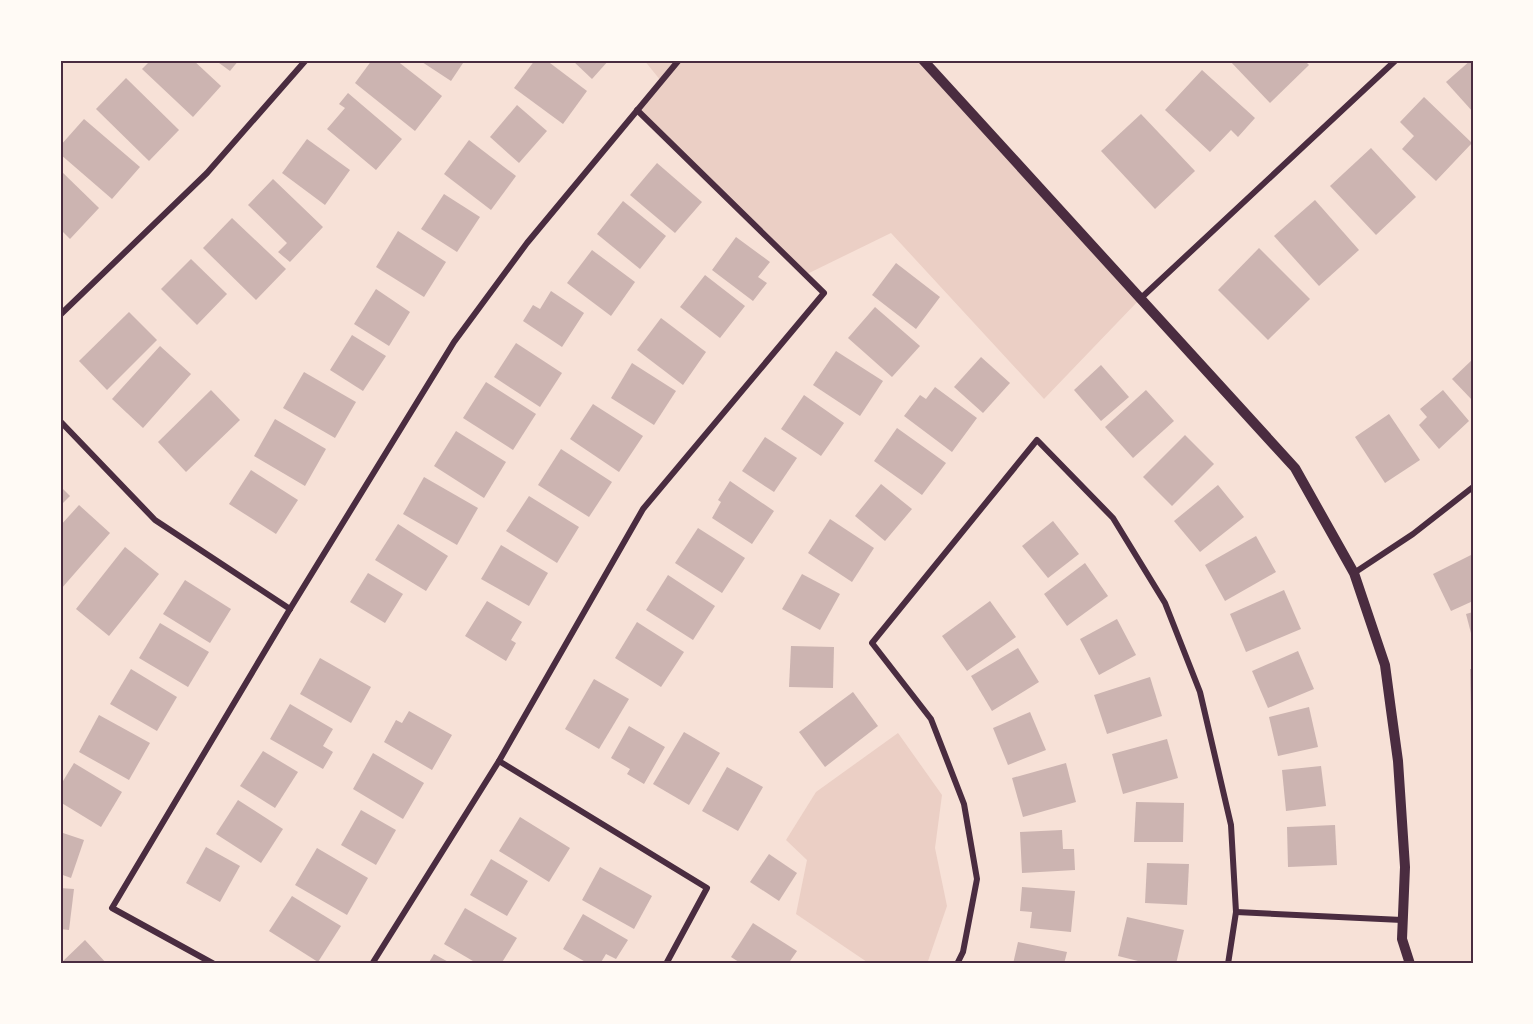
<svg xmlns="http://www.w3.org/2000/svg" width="1533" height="1024" font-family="'Noto Sans',sans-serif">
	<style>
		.green { fill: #ebcfc5 }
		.building { fill: #ccb4b1 }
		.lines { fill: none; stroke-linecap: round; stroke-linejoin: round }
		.minor { stroke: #4a2c40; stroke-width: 6 }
		.tertiary { stroke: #4a2c40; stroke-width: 10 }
		.neatline { fill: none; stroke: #4a2c40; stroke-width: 2 }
	</style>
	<rect width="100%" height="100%" fill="#f7e1d7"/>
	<g class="green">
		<polygon points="644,60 923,60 1140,299 1044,399 891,233 805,275 637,110 661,81"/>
		<polygon points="898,733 942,795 935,848 947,906 927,964 870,964 796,914 807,860 786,840 816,792"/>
	</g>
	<g class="building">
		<polygon points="151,60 193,60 221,86 193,117 142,69"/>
		<polygon points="215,60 239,60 230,71"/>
		<polygon points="372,60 396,60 442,96 415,131 355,83"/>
		<polygon points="419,60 465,60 451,81"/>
		<polygon points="535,60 546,60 587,91 563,124 514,88"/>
		<polygon points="572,60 609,60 592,79"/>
		<polygon points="1229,60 1304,60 1309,65 1270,103"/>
		<polygon points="1471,60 1473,60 1473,112 1446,82"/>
		<polygon points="1202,70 1255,118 1238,137 1231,130 1210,152 1165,110"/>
		<polygon points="126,78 179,130 149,161 96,109"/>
		<polygon points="348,93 402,139 376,170 327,129 345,108 339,104"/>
		<polygon points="1424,97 1472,143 1436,181 1402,149 1414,136 1400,122"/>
		<polygon points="517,105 547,131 519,163 490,137"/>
		<polygon points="1141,114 1195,171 1155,209 1101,151"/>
		<polygon points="84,119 140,167 112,199 60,154 60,146"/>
		<polygon points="307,139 350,170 325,205 282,173"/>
		<polygon points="469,140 516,176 491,210 444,174"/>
		<polygon points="1371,148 1416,197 1376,235 1330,186"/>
		<polygon points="657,163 702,202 675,233 630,195"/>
		<polygon points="60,170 99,208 70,239 60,229"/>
		<polygon points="273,179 323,227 290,262 278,252 287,243 248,205"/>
		<polygon points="444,194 480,217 457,252 421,229"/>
		<polygon points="1315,200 1359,250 1319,286 1274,236"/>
		<polygon points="623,201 666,236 640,269 597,234"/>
		<polygon points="232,218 286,269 256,300 203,248"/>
		<polygon points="398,231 446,262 424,297 376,267"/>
		<polygon points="736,237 770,262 758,277 767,283 753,301 712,270"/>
		<polygon points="1259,248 1310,299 1268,340 1218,290"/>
		<polygon points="592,250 635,282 611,316 567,283"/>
		<polygon points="191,259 227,294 197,325 161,289"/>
		<polygon points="896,263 940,297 916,329 872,295"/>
		<polygon points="705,275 745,306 720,338 680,307"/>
		<polygon points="376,289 410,312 389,346 354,324"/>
		<polygon points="551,291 584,313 562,347 523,321 533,305 540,309"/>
		<polygon points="875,307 920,346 892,377 848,338"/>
		<polygon points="129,312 157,340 107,390 79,361"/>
		<polygon points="661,318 706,352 683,385 637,350"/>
		<polygon points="352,335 386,356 363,391 330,370"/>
		<polygon points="516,343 562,373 540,407 494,377"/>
		<polygon points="160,346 191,374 143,428 112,399"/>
		<polygon points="836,351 883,381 860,416 813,385"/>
		<polygon points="981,357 1010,383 983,413 954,387"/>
		<polygon points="1473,359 1473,401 1452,379"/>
		<polygon points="632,363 676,391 654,425 611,398"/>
		<polygon points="1101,365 1129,397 1101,421 1074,390"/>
		<polygon points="304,372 356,402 335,438 283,408"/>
		<polygon points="486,382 536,414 513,450 463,418"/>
		<polygon points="935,387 977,418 952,452 904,416 920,395 926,399"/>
		<polygon points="211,390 240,420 186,472 158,442"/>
		<polygon points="1146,390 1174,421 1133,458 1105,427"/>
		<polygon points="1443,390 1469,421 1439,449 1419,425 1427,417 1420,409"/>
		<polygon points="804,395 844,423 821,456 781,429"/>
		<polygon points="593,404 643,436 619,472 570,439"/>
		<polygon points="1389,414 1420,460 1385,483 1355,437"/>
		<polygon points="275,419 326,449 305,486 254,456"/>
		<polygon points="897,428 946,463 922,495 874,461"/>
		<polygon points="456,431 506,462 484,498 434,466"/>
		<polygon points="1185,435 1214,464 1172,506 1143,477"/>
		<polygon points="765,437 797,458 774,492 742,471"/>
		<polygon points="561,449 612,482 589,517 538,485"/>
		<polygon points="251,470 298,500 276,534 229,504"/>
		<polygon points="424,477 478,508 457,545 403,514"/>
		<polygon points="730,481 774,511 752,544 712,518 721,502 718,500"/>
		<polygon points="881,484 912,509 885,541 855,516"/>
		<polygon points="1218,485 1244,517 1200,552 1174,521"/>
		<polygon points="60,486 70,496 60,506"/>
		<polygon points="529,496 579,527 557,563 506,531"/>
		<polygon points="79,505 110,533 61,589 60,526"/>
		<polygon points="830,519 874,548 852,582 808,553"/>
		<polygon points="1053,521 1079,554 1048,578 1022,546"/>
		<polygon points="398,524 448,556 426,591 375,560"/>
		<polygon points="698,528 745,558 722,593 675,563"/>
		<polygon points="1256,536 1276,572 1225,601 1205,565"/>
		<polygon points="501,545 548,573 529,606 481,579"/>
		<polygon points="125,547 159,574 109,636 76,609"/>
		<polygon points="1473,554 1473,601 1451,611 1433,574"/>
		<polygon points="1085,563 1108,596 1067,626 1044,594"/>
		<polygon points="368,573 403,594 385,623 350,602"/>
		<polygon points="802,574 840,594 820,630 782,609"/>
		<polygon points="668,575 715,606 693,640 646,610"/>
		<polygon points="185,580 231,609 210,643 163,614"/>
		<polygon points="1284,590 1301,629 1246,652 1230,614"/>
		<polygon points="487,601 522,622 511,640 516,643 506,661 465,636"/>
		<polygon points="990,601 1016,637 967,671 942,636"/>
		<polygon points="1473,612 1473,637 1472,637 1466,614"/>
		<polygon points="1117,619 1136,655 1099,675 1080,639"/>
		<polygon points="637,622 684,652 661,687 615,658"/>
		<polygon points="160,623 209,652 188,687 139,658"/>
		<polygon points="791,646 834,647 833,688 789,687"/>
		<polygon points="1018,648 1039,682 992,711 971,676"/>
		<polygon points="1298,651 1314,689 1268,708 1252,671"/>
		<polygon points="320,658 371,687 351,723 300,694"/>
		<polygon points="131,669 177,697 157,731 110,704"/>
		<polygon points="1470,669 1473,669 1473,711 1471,711"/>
		<polygon points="1150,677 1162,716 1107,734 1094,695"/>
		<polygon points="594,679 629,699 599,749 565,729"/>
		<polygon points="853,692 878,726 825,767 799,732"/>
		<polygon points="290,704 333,729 323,746 333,752 323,769 270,739"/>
		<polygon points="1309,707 1318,747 1278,756 1269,717"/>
		<polygon points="409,711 452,735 432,770 384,742 396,720 402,723"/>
		<polygon points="1030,712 1046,750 1008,765 993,728"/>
		<polygon points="99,715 150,743 129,780 79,752"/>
		<polygon points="629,726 665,747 644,784 627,774 630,769 611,758"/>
		<polygon points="684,732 720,753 689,805 653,784"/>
		<polygon points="1167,739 1178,778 1123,794 1112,754"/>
		<polygon points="263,751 298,772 275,808 240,786"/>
		<polygon points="373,753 424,783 403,819 353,789"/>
		<polygon points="74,763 122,792 101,827 60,802 60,786"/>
		<polygon points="1066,763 1076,802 1023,817 1012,778"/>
		<polygon points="1321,766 1326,806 1286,811 1282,770"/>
		<polygon points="727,767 763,787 738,831 702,811"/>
		<polygon points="238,800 283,829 261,863 216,834"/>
		<polygon points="1136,802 1184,803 1183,842 1134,842"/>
		<polygon points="361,810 396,830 376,865 341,845"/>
		<polygon points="520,817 570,848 549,882 499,851"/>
		<polygon points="1335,825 1337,865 1288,867 1287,827"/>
		<polygon points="1062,830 1063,849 1074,849 1075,870 1022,873 1020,832"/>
		<polygon points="60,832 84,840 71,878 60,874"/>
		<polygon points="206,847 240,866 220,902 186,883"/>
		<polygon points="317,848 368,878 347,915 295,885"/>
		<polygon points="769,854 797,873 779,901 750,882"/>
		<polygon points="491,859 528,881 507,916 470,895"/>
		<polygon points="1147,863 1189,864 1187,905 1145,903"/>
		<polygon points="600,867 652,896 634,929 582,900"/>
		<polygon points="1022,887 1075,891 1071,932 1030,928 1032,912 1020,911"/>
		<polygon points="60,888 74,889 69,930 60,929"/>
		<polygon points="292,896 341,926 318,962 269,931"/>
		<polygon points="465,908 517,938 501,964 478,964 444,944"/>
		<polygon points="583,914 628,940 616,959 606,954 600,964 589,964 563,949"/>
		<polygon points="1127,917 1184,930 1176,964 1150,964 1118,956"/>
		<polygon points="753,923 797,951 788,964 742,964 731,957"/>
		<polygon points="85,940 107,964 60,964"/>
		<polygon points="1018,942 1067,952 1064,964 1013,964"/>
		<polygon points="434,954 452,964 428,964"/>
	</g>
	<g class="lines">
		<g class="minor">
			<polyline points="1140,299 1396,60"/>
			<polyline points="60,315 207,173 306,60"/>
			<polyline points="60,421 155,520 290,609"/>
			<polyline points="1354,573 1413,534 1473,487"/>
			<polyline points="499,761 707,888 666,964"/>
			<polyline points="1236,912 1402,920"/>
			<polyline points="214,964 112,908 290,609 454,342 527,243 679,60"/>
			<polyline points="372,964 499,761 643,509 824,293 637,110"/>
			<polyline points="957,964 963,952 977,879 964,804 931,719 872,643 1037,440 1113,518 1165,603 1200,692 1231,825 1236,912 1228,964"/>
		</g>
		<polyline class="tertiary" points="923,60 1295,468 1354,573 1385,665 1391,710 1398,761 1405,867 1402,939 1410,964"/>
	</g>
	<rect width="1533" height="1024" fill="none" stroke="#fffaf5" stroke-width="123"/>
	<rect x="62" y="62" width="1410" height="900" class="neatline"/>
</svg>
